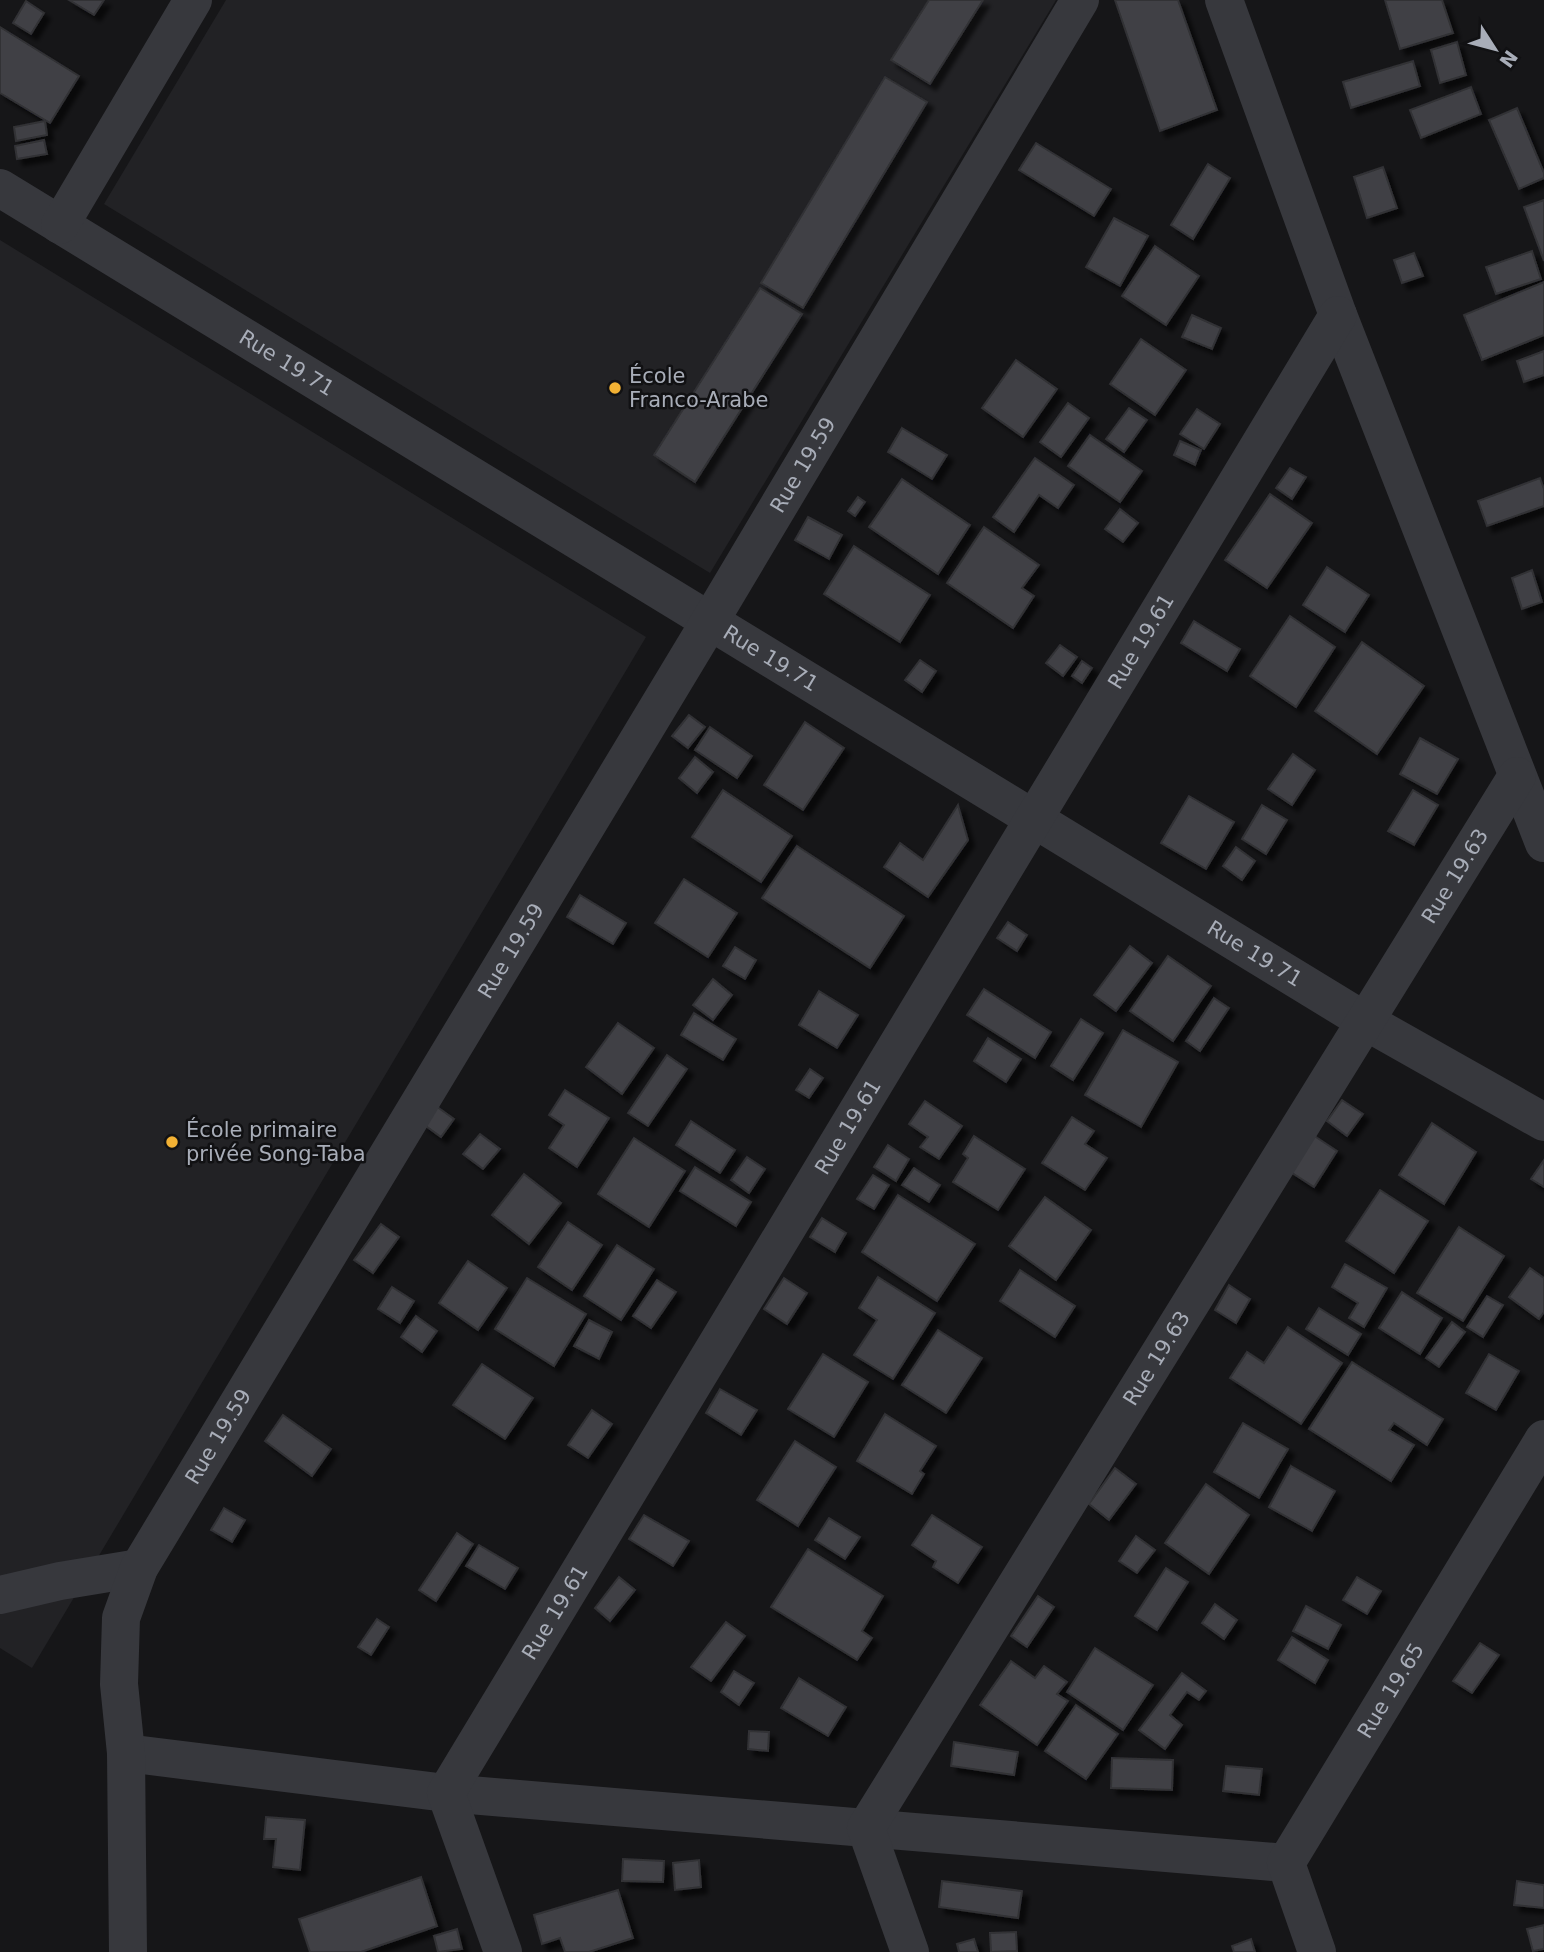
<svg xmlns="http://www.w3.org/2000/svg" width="1544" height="1952" font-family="'DejaVu Sans',sans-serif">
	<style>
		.built { fill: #222225 }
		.building { fill: #404145; stroke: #303034; stroke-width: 2; filter: url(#shadow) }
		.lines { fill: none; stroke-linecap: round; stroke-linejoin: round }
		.minor { stroke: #37383d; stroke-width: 38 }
		.poi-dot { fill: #f2b134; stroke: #111113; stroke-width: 2.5 }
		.labels { text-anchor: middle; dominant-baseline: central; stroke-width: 5; stroke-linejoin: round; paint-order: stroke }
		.street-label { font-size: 21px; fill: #a8adb8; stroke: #111113 }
		.poi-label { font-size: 21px; fill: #a8adb8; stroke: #111113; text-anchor: start }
	</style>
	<defs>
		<filter id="shadow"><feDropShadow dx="6" dy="6" stdDeviation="2" flood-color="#0009"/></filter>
	</defs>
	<rect width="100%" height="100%" fill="#161618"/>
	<g class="built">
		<polygon points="226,0 1056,0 710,573 104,204"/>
		<polygon points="0,240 646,637 32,1668 0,1648"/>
	</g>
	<g class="building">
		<polygon points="69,0 104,0 94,15"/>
		<polygon points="929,0 983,0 930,84 891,60"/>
		<polygon points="1115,0 1178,0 1217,110 1160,131"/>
		<polygon points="1385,0 1442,0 1453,33 1400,49"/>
		<polygon points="26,1 44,13 31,34 13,23"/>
		<polygon points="0,27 79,76 50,123 0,93"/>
		<polygon points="1457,42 1466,75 1440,83 1431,50"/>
		<polygon points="1413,61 1420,86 1351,108 1343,82"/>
		<polygon points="885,77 927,102 803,308 761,283"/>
		<polygon points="1471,87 1481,114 1421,138 1410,110"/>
		<polygon points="1517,108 1544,173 1544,178 1519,189 1489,120"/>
		<polygon points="45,121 47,135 16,141 14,127"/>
		<polygon points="44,140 47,154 17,159 15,146"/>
		<polygon points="1036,143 1111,189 1094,216 1019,170"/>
		<polygon points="1208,164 1230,178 1193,239 1171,225"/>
		<polygon points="1383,167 1397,208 1367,218 1354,177"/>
		<polygon points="1544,200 1544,261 1524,207"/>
		<polygon points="1114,218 1148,236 1120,286 1086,267"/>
		<polygon points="1155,246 1199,276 1166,325 1122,296"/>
		<polygon points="1532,251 1541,279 1496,294 1486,267"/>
		<polygon points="1414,253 1423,276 1402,283 1394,260"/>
		<polygon points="1544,282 1544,335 1482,360 1464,315"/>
		<polygon points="760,288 802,314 695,482 654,455"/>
		<polygon points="1192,315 1221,328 1212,349 1182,337"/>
		<polygon points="1141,339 1186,370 1155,415 1110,384"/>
		<polygon points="1544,351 1544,375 1524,382 1517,361"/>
		<polygon points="1016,360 1057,389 1023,437 982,408"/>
		<polygon points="1068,403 1089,418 1061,457 1040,442"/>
		<polygon points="1129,408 1147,420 1124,452 1106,439"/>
		<polygon points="1197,409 1220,424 1204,449 1180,434"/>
		<polygon points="902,428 947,455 932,479 888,452"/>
		<polygon points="1090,435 1142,471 1120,502 1068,466"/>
		<polygon points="1180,441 1201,450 1195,465 1174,455"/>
		<polygon points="1035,458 1074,485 1058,508 1039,495 1014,532 993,517"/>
		<polygon points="1290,468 1306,477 1292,499 1276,488"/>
		<polygon points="1540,478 1544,489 1544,506 1487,526 1478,501"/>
		<polygon points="902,479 970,525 938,574 869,527"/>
		<polygon points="1270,494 1312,523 1267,588 1225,560"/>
		<polygon points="858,497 865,502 855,516 848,511"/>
		<polygon points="1120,509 1138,523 1123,542 1105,529"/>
		<polygon points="808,517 842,535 829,559 795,540"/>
		<polygon points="984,527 1039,565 1022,588 1034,596 1013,628 947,583"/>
		<polygon points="854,546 930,595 900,642 824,594"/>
		<polygon points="1327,567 1369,595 1345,632 1303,605"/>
		<polygon points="1532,570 1542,602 1522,609 1512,578"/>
		<polygon points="1290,616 1335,647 1296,707 1250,676"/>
		<polygon points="1194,621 1240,649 1227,671 1181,643"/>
		<polygon points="1362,642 1424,686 1377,754 1315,711"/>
		<polygon points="1060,645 1077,657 1063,676 1046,663"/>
		<polygon points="920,660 936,671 922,692 905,680"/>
		<polygon points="1082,661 1092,668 1082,683 1072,676"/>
		<polygon points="689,715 705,727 688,748 672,736"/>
		<polygon points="805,722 844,748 803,810 764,785"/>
		<polygon points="710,727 752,756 737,778 695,750"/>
		<polygon points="1420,738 1458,759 1437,794 1400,774"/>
		<polygon points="1293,754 1315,770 1292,805 1268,789"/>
		<polygon points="695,757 713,772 697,793 679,778"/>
		<polygon points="723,790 792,836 761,882 692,837"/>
		<polygon points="1413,790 1438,805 1414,845 1388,831"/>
		<polygon points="1189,796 1234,822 1206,869 1161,843"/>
		<polygon points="958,805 968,840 928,897 884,867 900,843 923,860"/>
		<polygon points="1262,805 1287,820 1266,854 1242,839"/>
		<polygon points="797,846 904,916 870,968 762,898"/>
		<polygon points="1236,847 1255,861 1242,880 1223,866"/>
		<polygon points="684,879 737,913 708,957 655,923"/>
		<polygon points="580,895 626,923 613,944 567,917"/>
		<polygon points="1008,922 1027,935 1017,951 997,938"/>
		<polygon points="1130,946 1152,963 1116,1011 1094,995"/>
		<polygon points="735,947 756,960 745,979 723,966"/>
		<polygon points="1168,956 1211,986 1173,1041 1130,1011"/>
		<polygon points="713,979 732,995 713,1020 693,1005"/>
		<polygon points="984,989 1051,1032 1035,1058 967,1015"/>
		<polygon points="819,991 858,1015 837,1048 799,1025"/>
		<polygon points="1214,998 1229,1008 1200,1051 1186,1041"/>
		<polygon points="694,1013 736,1039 723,1060 681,1035"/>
		<polygon points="1081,1019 1103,1033 1073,1080 1051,1066"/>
		<polygon points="618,1023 654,1048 622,1094 586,1067"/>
		<polygon points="1123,1030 1178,1062 1141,1127 1085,1095"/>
		<polygon points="988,1038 1021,1059 1006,1082 974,1061"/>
		<polygon points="667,1055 687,1069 648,1126 628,1113"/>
		<polygon points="810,1069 823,1078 809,1098 796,1090"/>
		<polygon points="565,1090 609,1118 577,1167 549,1148 564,1125 549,1115"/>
		<polygon points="1342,1100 1363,1114 1347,1136 1327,1121"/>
		<polygon points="925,1101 962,1126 939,1159 920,1147 928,1137 909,1124"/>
		<polygon points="436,1106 454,1119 441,1137 423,1124"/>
		<polygon points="1072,1117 1094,1131 1085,1144 1107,1158 1085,1190 1042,1163"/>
		<polygon points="691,1121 735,1150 720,1173 676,1145"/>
		<polygon points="1432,1123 1476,1152 1444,1204 1399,1175"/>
		<polygon points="480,1134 500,1149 483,1169 463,1154"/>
		<polygon points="1313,1135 1337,1151 1314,1187 1289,1171"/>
		<polygon points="974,1136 1025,1169 998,1210 953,1182 968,1158 963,1154"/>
		<polygon points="634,1138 685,1171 649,1227 598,1194"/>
		<polygon points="888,1145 909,1159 896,1181 874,1167"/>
		<polygon points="747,1157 765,1169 749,1193 731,1180"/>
		<polygon points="1544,1160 1544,1187 1531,1179"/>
		<polygon points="695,1167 751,1202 736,1226 680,1191"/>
		<polygon points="914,1168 940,1185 929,1202 902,1185"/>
		<polygon points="524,1174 561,1203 529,1244 492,1215"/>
		<polygon points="873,1175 889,1185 874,1209 857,1199"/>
		<polygon points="1380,1190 1428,1221 1394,1273 1346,1241"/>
		<polygon points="898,1195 975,1244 937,1301 862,1252"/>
		<polygon points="1045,1197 1091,1230 1056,1280 1009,1246"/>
		<polygon points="822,1218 846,1233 835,1252 810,1237"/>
		<polygon points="568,1222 602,1245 572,1290 538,1267"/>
		<polygon points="381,1224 399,1237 373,1273 354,1260"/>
		<polygon points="1459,1227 1504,1256 1463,1321 1417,1293"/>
		<polygon points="617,1245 654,1269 621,1320 584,1296"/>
		<polygon points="468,1261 507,1288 478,1330 439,1303"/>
		<polygon points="1345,1264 1387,1288 1364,1327 1349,1318 1358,1303 1332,1287"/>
		<polygon points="1530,1268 1544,1278 1544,1312 1539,1319 1509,1297"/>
		<polygon points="1020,1270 1075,1306 1055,1337 1000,1301"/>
		<polygon points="878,1277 935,1313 893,1379 854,1355 877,1320 859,1308"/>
		<polygon points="527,1278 586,1314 554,1366 495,1329"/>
		<polygon points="784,1278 807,1293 787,1324 764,1309"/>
		<polygon points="657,1280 676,1292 651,1328 633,1316"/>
		<polygon points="1229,1285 1250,1299 1236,1323 1215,1310"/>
		<polygon points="392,1287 414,1301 400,1323 378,1309"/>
		<polygon points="1402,1292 1442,1318 1420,1354 1379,1328"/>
		<polygon points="1487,1296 1503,1305 1483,1337 1467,1327"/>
		<polygon points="1319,1308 1361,1334 1348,1355 1306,1329"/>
		<polygon points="416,1316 437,1331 422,1352 401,1337"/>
		<polygon points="589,1320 612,1332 599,1359 574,1346"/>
		<polygon points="1452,1322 1465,1332 1439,1367 1426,1358"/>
		<polygon points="1288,1327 1342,1363 1301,1424 1230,1378 1247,1352 1264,1363"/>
		<polygon points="938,1330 982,1358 946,1413 902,1385"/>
		<polygon points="823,1354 868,1382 834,1437 788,1409"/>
		<polygon points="1489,1354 1519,1371 1496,1410 1466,1393"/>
		<polygon points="1352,1362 1443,1419 1427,1445 1394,1423 1389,1430 1414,1445 1391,1481 1309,1429"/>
		<polygon points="482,1364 533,1398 505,1439 453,1405"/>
		<polygon points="720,1389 757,1410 741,1435 706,1413"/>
		<polygon points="592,1410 612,1424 588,1458 568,1445"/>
		<polygon points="885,1414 936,1446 920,1471 924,1474 912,1494 857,1461"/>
		<polygon points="283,1415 331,1449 312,1476 265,1441"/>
		<polygon points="1243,1423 1288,1449 1259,1498 1214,1472"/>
		<polygon points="795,1441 836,1467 798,1526 757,1500"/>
		<polygon points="1291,1466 1335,1491 1312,1531 1269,1507"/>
		<polygon points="1115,1468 1136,1484 1109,1520 1089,1504"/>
		<polygon points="1206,1484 1249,1515 1209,1574 1165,1543"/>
		<polygon points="224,1508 245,1520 232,1542 211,1530"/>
		<polygon points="644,1515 689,1541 673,1566 629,1539"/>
		<polygon points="932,1515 982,1547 958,1583 933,1567 936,1561 912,1545"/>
		<polygon points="829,1518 860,1537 845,1559 815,1540"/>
		<polygon points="457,1533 473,1544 436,1601 419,1590"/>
		<polygon points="1136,1536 1155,1550 1137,1573 1119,1561"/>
		<polygon points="479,1545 518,1568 505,1589 466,1566"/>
		<polygon points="808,1549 883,1596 862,1631 872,1638 857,1660 771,1607"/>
		<polygon points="1166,1568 1188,1582 1157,1630 1135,1616"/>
		<polygon points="619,1577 635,1590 610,1621 595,1608"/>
		<polygon points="1357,1577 1381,1591 1367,1614 1343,1600"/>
		<polygon points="1038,1596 1054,1607 1027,1647 1011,1636"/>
		<polygon points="1215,1604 1237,1620 1224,1639 1202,1623"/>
		<polygon points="1306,1606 1341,1625 1328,1649 1293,1631"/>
		<polygon points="377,1619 389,1627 371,1655 358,1647"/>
		<polygon points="726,1622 745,1636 711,1681 691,1667"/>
		<polygon points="1292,1637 1328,1660 1315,1683 1278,1660"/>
		<polygon points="1480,1643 1499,1655 1472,1693 1453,1681"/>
		<polygon points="1095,1648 1153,1685 1123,1730 1067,1692"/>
		<polygon points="1011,1661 1035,1678 1044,1666 1067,1682 1057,1694 1068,1701 1037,1745 980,1705"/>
		<polygon points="734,1671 754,1683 739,1705 721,1692"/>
		<polygon points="1182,1673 1206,1691 1199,1700 1187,1692 1170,1715 1182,1725 1165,1749 1139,1730"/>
		<polygon points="799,1678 846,1707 828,1736 781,1708"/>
		<polygon points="1076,1705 1118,1734 1086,1779 1045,1751"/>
		<polygon points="749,1731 769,1732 768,1751 748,1749"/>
		<polygon points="954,1742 1018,1752 1014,1775 951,1766"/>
		<polygon points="1112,1758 1173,1760 1172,1790 1111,1788"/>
		<polygon points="1226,1766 1262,1769 1259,1795 1223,1791"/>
		<polygon points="266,1817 305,1820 300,1870 273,1867 276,1839 264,1839"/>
		<polygon points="623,1859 664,1861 663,1882 622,1881"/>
		<polygon points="699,1860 701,1887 675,1890 673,1863"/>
		<polygon points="421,1877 437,1926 361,1952 310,1952 299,1919"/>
		<polygon points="942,1881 1022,1891 1018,1918 939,1907"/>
		<polygon points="1517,1881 1544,1885 1544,1908 1514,1905"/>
		<polygon points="618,1890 633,1938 589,1952 565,1952 560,1938 542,1944 534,1915"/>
		<polygon points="1544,1925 1544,1949 1533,1951 1527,1929"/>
		<polygon points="457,1929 462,1949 438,1952 434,1936"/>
		<polygon points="1016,1932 1017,1951 991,1952 990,1933"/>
		<polygon points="974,1939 978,1952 959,1952 957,1944"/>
		<polygon points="1251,1939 1255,1952 1234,1952 1232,1946"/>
	</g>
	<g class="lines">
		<g class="minor">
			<polyline points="1224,0 1338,315 1544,843"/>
			<path id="s1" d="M0 188 1365 1021 1544 1122"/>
			<polyline points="60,225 193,0"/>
			<polyline points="0,1595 60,1581 139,1568"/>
			<polyline points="126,1753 446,1793 1286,1863"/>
			<path id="s2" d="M128 1952 126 1753 119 1684 121 1618 139 1568 710 621 1080 0"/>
			<path id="s3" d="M503 1952 446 1793 1338 315"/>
			<path id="s4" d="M910 1952 866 1828 1517 776"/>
			<path id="s5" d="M1317 1952 1286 1863 1544 1439"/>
		</g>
	</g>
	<g class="poi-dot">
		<circle cx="615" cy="388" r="7"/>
		<circle cx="172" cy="1142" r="7"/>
	</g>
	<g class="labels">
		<g class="street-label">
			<text stroke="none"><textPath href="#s1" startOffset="336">Rue 19.71</textPath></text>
			<text stroke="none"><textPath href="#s2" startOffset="1675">Rue 19.59</textPath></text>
			<text stroke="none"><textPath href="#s3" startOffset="1514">Rue 19.61</textPath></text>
			<text stroke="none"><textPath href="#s1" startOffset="903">Rue 19.71</textPath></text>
			<text stroke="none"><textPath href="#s4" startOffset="1251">Rue 19.63</textPath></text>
			<text stroke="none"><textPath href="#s2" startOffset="1108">Rue 19.59</textPath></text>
			<text stroke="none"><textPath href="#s1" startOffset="1470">Rue 19.71</textPath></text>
			<text stroke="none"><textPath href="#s3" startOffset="947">Rue 19.61</textPath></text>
			<text stroke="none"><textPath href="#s4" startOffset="684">Rue 19.63</textPath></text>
			<text stroke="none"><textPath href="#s2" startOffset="541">Rue 19.59</textPath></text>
			<text stroke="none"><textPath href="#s3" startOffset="380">Rue 19.61</textPath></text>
			<text stroke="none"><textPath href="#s5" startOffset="296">Rue 19.65</textPath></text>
		</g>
		<g class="poi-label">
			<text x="629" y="376">École<tspan x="629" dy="24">Franco-Arabe</tspan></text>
			<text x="186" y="1130">École primaire<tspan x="186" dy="24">privée Song-Taba</tspan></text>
		</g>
	</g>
	<g transform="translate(1495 49) rotate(126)" stroke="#111113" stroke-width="5" paint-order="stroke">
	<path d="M0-5L12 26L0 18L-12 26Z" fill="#a8adb8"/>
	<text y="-10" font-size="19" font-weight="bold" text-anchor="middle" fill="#a8adb8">N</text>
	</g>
</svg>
